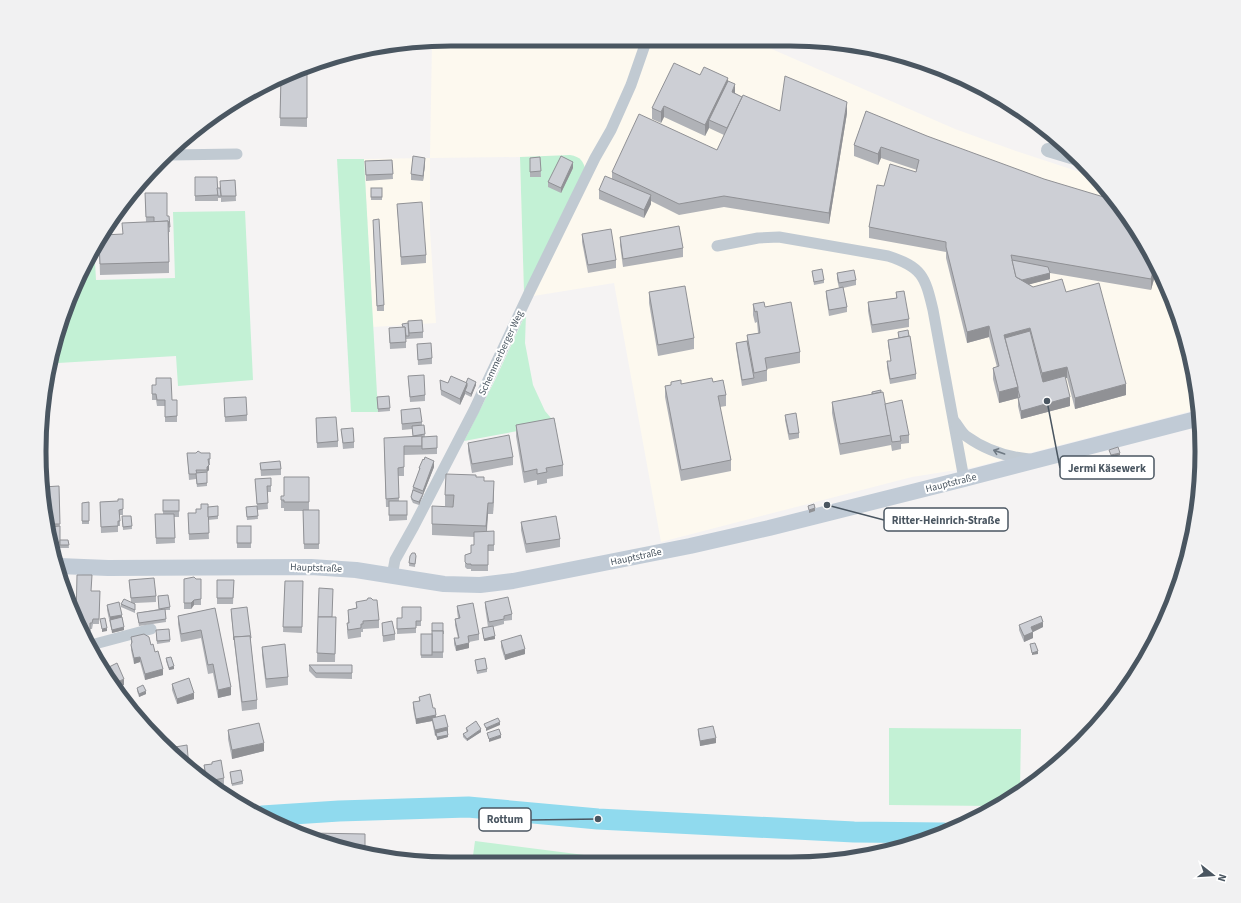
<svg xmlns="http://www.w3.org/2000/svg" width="1241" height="903" font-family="'Source Sans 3',sans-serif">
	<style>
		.commercial { fill: #fdf9ef }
		.green { fill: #c3f1d5 }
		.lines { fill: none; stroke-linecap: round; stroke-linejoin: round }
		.river { stroke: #90daee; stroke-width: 21 }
		.minor { stroke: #c1cad2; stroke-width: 11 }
		.tertiary { stroke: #c1cad2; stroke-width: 14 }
		.secondary { stroke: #c1cbd6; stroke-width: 16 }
		.wall { fill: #b0b2b7 }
		.shaded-wall { fill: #909195 }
		.building { fill: #cdcfd5; stroke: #909195 }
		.oneway { stroke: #6e7983 }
		.labels { text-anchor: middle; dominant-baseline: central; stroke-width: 4; stroke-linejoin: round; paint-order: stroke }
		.street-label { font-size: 10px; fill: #4a5661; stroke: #fff }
		.rim { fill: none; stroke: #4a5661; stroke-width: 5 }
		.leader { fill: none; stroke: #4a5661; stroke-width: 1.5 }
		.callout-dot { fill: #4a5661; stroke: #fff; stroke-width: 1.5 }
		.callout { fill: #fff; stroke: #4a5661; stroke-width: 1.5 }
		.callout-label { font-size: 11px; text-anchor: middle; font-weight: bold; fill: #4a5661 }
	</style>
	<rect width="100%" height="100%" fill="#f5f3f3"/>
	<polygon class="commercial" points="452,39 749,39 955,129 1019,152 1095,177 1117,200 1159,269 1188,345 1199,409 975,467 912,477 661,542 614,283 521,298 524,293 520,157 430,158 430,230 436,323 373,327 364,159 430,158 432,42"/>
	<g class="green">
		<path d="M570 155C581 157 583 161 586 171L524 293 520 157Z"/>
		<polygon points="337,159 364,159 378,412 351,412"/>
		<polygon points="245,211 253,380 178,386 176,356 58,363 57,333 81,269 86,262 95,262 96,280 175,278 173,212"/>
		<polygon points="526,313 525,343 533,385 545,411 556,424 464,441 495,380"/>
		<polygon points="889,728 1021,729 1020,791 994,806 889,805"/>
		<polygon points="475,841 600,857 599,862 472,863"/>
	</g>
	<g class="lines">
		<polyline class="river" points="262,816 339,811 468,807 598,819 854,832 944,833"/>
		<g class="minor">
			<polyline points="170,155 237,154"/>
			<path d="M717 246 758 238 779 237 888 256C922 267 925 276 933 310L964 479"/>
			<path d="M954 421C958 425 961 432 966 436 984 449 1007 457 1029 459"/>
			<polyline points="392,576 395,560 414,526 474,410 529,293 595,158 611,130 631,85 647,39"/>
			<polyline points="91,645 151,629"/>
			<polyline points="233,800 234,800"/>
		</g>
		<polyline class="tertiary" points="1048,150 1078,159"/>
		<polyline class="secondary" points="59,566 108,568 311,567 356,570 444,584 480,585 513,581 690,546 769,528 964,479 1200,418"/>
	</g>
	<g class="wall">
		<polygon points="307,66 307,127 280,126 281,77"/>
		<polygon points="700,75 728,81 735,93 742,97 780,111 847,113 829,224 724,207 679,215 651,201 651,204 644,218 599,199 599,190 612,179 612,172 717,150 724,135 709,128 705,136 664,117 661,123 652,119 652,108"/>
		<polygon points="866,111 1159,269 1164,281 1154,279 1151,290 1050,273 1050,279 1029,284 1033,287 1066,292 1126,395 1075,409 1067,378 1065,378 1070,406 1021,419 1018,406 1018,398 999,403 993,379 993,368 997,367 989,337 967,343 946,258 946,252 869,238 869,227 884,186 916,172 917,170 881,158 878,165 854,156 854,145"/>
		<polygon points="540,157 541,177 530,177 530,158"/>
		<polygon points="392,160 393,179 366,181 365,161"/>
		<polygon points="425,164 423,181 411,180 411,174"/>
		<polygon points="573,168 561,193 548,187 548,182"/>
		<polygon points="195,177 217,188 220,188 235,180 236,201 221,202 221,196 221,198 218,198 218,201 195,201"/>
		<rect x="371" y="188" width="11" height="12"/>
		<polygon points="145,193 167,216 169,216 170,232 169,232 169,273 100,275 99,243 122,234 146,222"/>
		<polygon points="397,204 426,255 426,263 401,265"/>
		<polygon points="373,220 384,305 384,311 377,311"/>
		<polygon points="582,234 616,260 616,268 588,273 582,242"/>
		<polygon points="620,237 683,248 683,257 623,267 620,245"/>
		<polygon points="812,271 824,280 824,283 814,285"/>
		<polygon points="837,273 856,280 856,285 843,288 847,307 847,312 829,316 826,296 826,291 839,288 837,279"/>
		<polygon points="649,292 694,338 694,349 658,356 649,303"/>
		<polygon points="896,292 909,319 909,327 872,333 868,311 868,302 896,298"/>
		<polygon points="753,304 765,307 800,352 800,363 767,369 767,381 742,386 736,348 736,343 747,341 747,335 758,333 757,322 755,323 753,315"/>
		<polygon points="389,328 423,332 423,338 406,339 406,348 390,349"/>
		<polygon points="898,332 916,374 916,379 890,384 887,367 887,361 891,361 888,345 888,340 899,338"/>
		<polygon points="417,344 432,358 432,364 418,365"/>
		<polygon points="408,376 425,395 425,401 410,402"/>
		<polygon points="440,380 448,383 466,383 476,385 471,397 465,394 460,405 441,395"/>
		<polygon points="671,382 681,384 713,382 726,395 726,406 720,407 731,460 731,471 681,481 665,397 665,386 671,385"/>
		<polygon points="152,385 172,400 177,400 177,422 165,422 165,406 157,406 156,400 152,400"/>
		<polygon points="872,392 885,404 909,435 909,443 901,444 901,449 892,451 891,445 840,455 832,413 832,402 872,394"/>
		<polygon points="389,396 390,411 378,412 377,397"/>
		<polygon points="224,398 247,415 247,421 225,422"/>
		<polygon points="401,410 422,422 422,425 424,425 425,437 437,436 437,454 404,455 404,476 398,476 399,501 407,501 407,520 389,521 389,507 386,507 384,447 413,436 412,429 402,430"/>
		<polygon points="785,415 799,433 799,438 789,440 785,420"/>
		<polygon points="316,418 338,441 338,447 317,448"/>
		<polygon points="516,425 563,465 563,476 547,479 547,483 537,485 537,480 524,483 516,436"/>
		<polygon points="341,429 354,442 354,448 343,449"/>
		<polygon points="468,443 513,457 513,465 472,473 468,451"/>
		<polygon points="187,453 210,453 210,465 209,465 209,470 207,472 207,486 197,487 196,479 189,480"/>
		<polygon points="44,454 44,483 43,483 43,455"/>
		<polygon points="260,463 281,469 281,475 261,476"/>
		<polygon points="434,467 419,505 413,503 411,499 413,487 419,472 419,468"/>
		<polygon points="309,477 309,510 319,510 319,549 304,549 303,511 284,511 284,508 281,508 281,496 284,496"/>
		<polygon points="476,477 484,481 494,492 493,514 488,514 487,531 494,531 494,551 488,551 488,571 471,571 471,569 467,569 465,567 465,555 471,553 474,545 474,537 432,535 432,524 453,507 445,506 445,495"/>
		<polygon points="255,479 271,486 271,492 267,492 268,509 257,510 258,519 247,520 246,507 257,506"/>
		<polygon points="59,486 60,540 68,540 69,548 54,548 42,505"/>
		<polygon points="123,499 123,515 120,515 120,526 118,526 118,532 101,533 100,502 118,501"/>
		<polygon points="163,500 179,500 179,517 174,517 175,543 156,544 155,514 163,514"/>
		<polygon points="89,502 89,524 82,524 82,503"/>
		<polygon points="208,507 218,516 218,519 208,520 209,539 189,540 188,513 196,513 201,509"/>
		<polygon points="122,516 131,516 132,529 123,530"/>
		<polygon points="521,522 560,539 560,547 526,553 521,530"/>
		<rect x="237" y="526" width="14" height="22"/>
		<polygon points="410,556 416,556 415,567 409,566"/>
		<polygon points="184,579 201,579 201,605 194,605 191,609 184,609"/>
		<polygon points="129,580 156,596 156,602 135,603 135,613 121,607 121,604 131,602"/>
		<polygon points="217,580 234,580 233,604 217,604"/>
		<polygon points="285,581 303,581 302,633 283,632"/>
		<polygon points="91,591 100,591 99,624 93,624 92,629 90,629 90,637 86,636 76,619"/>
		<polygon points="158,596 170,607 170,610 165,610 166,622 139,626 137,613 159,609"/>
		<polygon points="356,602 379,620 379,628 363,629 363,632 361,632 361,637 348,639 347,632 347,623 348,623 348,610 356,608"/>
		<polygon points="485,602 512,614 512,620 504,621 504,624 493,627 495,639 484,641 482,628 488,627 485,607"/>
		<polygon points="107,605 122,617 124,630 112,633 107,610"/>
		<polygon points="457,606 479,634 479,640 469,642 469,648 456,651 454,644 454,638 458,638 455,625 455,619 458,618 457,611"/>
		<polygon points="215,608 231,695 218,698 213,673 208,674 201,638 181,642 178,624 178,616"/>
		<polygon points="231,609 251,638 251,644 257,700 257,709 242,711 231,614"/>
		<polygon points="318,617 336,617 335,662 317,662"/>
		<polygon points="397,618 421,621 421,626 416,626 416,633 397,634"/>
		<polygon points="382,623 395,634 395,640 383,642"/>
		<polygon points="443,623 443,658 421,658 421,634 432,634"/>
		<polygon points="1019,625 1043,627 1033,632 1033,638 1024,642 1019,630"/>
		<polygon points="156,633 170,640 170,642 157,644"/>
		<polygon points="131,637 151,645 155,652 163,675 145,680 140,662 134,664 131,650"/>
		<polygon points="501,641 525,654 505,660 501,647"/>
		<polygon points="262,647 288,677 288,685 266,688 262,655"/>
		<polygon points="166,658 174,669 169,670 166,661"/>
		<polygon points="475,660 487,669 487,672 477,674"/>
		<polygon points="309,665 352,665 352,679 316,678 309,671"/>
		<polygon points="172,684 194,699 177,704 172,690"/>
		<polygon points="137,688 146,694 139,697 137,691"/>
		<polygon points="419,697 433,708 436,717 448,733 447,733 448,737 437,740 436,735 435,736 432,721 416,724 413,708 413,702 419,701"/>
		<polygon points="466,728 481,732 467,741 463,737 463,734 467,732 466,730"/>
		<polygon points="698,729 716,743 700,746 698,734"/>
		<polygon points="228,730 264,751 232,759 228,739"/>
		<polygon points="212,762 224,778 224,784 214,785 214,787 206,780 204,770 204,765 212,764"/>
		<polygon points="230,772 243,781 243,784 232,786"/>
	</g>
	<g class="shaded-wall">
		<polygon points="728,78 728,89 709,120 709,128 705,136 705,125"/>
		<polygon points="735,84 735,93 732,100 732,92"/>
		<polygon points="847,102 847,113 829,224 829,213"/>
		<polygon points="664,106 664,117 661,123 661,112"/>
		<polygon points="881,147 881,158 878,165 878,154"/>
		<polygon points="425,158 425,164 423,181 423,176"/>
		<polygon points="573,162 573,168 561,193 561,188"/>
		<polygon points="651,195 651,204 644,218 644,210"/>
		<polygon points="1154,268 1154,279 1151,290 1151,279"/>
		<polygon points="1050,273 1050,279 1016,288 1016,282"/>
		<polygon points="989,326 989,337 967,343 967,332"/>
		<polygon points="1030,328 1030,339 1006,346 1004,335"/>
		<polygon points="1067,367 1067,378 1042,384 1042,373"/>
		<polygon points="476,382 476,385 471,397 471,394"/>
		<polygon points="467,383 467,389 465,391 465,394 460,405 460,399"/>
		<polygon points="1126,384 1126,395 1075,409 1075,398"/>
		<polygon points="1018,387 1018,398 999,403 999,392"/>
		<polygon points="1070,397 1070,406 1021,419 1021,411"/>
		<polygon points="1120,453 1120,455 1111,458 1111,455"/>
		<polygon points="434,461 434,467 419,505 419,502 423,494 423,491"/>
		<polygon points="209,465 209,470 207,472 207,467"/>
		<polygon points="494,481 494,492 493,514 493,503"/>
		<polygon points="488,503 488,514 486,537 486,526"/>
		<polygon points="815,508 815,511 809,513 809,510"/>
		<polygon points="194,600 194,605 191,609 191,603"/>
		<polygon points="122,615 122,620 110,620 110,617"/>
		<polygon points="1043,622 1043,627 1031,633 1031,627"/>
		<polygon points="124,627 124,630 112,633 112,630"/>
		<polygon points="107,628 107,631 102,632 102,629"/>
		<polygon points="1033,632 1033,638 1024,642 1024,636"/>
		<polygon points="495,636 495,639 484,641 484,639"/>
		<polygon points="469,643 469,648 456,651 456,646"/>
		<polygon points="525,649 525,654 505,660 505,655"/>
		<polygon points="1038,651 1038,654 1032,655 1032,653"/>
		<polygon points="140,657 140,662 134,664 134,658"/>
		<polygon points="174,666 174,669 169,670 169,668"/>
		<polygon points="163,669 163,675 145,680 145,674"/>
		<polygon points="124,679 124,685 116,688 113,684"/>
		<polygon points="231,687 231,695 218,698 218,690"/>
		<polygon points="146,691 146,694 139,697 139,694"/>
		<polygon points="194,693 194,699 177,704 177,699"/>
		<polygon points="436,715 436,720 432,718 432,721 416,724 416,719"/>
		<polygon points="500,722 500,725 486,731 486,728"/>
		<polygon points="448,727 448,733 436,735 436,733 436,735 435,736 435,730"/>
		<polygon points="481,729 481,732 467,741 467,739"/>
		<polygon points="448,735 448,737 437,740 437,737"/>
		<polygon points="501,735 501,738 489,742 489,739"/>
		<polygon points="716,738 716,743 700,746 700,741"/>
		<polygon points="264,743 264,751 232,759 232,750"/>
	</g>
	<g class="building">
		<polygon points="674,63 700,75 704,67 728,78 705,125 664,106 661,112 652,108"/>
		<polygon points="306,66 307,66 307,118 280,118 281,77 293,70"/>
		<polygon points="785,76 847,102 829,213 724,196 679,204 612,172 639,114 717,150 743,95 780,111"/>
		<polygon points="728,81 735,84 732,92 742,97 727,128 709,120"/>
		<polygon points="866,111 927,136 1044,179 1117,201 1159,269 1154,268 1151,279 1011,255 1016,277 1033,287 1062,279 1066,292 1099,283 1126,384 1075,398 1067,367 1042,373 1030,328 1004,335 1018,387 999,392 993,368 999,366 989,326 967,332 946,247 946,242 869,227 877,185 884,186 890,164 916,172 919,160 881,147 878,154 854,145"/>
		<polygon points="413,156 425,158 423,176 411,174"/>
		<polygon points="561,156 573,162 561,188 548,182"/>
		<polygon points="540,157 541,171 530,172 530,158"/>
		<polygon points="392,160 393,174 366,175 365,161"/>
		<polygon points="605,176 651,195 644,210 599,190"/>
		<polygon points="195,177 217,177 218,195 195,196"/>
		<polygon points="235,180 236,196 221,196 220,181"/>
		<polygon points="217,188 220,188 221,196 218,196"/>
		<rect x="371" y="188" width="11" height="9"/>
		<polygon points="145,193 167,193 167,216 169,216 170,227 169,227 168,221 154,222 154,217 146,217"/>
		<polygon points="422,202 426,255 401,257 397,204"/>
		<polygon points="379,219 384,305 377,306 373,220"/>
		<polygon points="168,221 169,262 100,264 99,242 104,235 123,234 122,223"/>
		<polygon points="679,226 683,248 623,259 620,237"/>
		<polygon points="611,229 616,260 588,265 582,234"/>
		<polygon points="1012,260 1048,267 1050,273 1022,280 1016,277"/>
		<polygon points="822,269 824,280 814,282 812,271"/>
		<polygon points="854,270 856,280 839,283 837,273"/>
		<polygon points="685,286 694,338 658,345 649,292"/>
		<polygon points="843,287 847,307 829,310 826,291"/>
		<polygon points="904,291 909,319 872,325 868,302 897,298 896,292"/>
		<polygon points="764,302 765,307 791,302 800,352 765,358 767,370 754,373 747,335 760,333 757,311 755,312 753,304"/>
		<polygon points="422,320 423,332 409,333 408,321"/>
		<polygon points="408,323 409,336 406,336 405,327 403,327 402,324"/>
		<polygon points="405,327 406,342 390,343 389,328"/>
		<polygon points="908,330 909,336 899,338 898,332"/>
		<polygon points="1030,331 1043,382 1065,376 1070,397 1021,411 1018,398 1020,397 1018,390 1018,387 1005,338"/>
		<polygon points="910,336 916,374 890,379 887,361 891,361 888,340"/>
		<polygon points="747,341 754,378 742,380 736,343"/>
		<polygon points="431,343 432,358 418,360 417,344"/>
		<polygon points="424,375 425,395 410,397 408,376"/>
		<polygon points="451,376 467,383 460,399 441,390 440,380 448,383"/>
		<polygon points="156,378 171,378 172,400 177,400 177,416 165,417 165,400 157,400 156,394 152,394 152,385 156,385"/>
		<polygon points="468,378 476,382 471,394 465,391 467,386 467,383 466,383"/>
		<polygon points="712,378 713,382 723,380 726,395 718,396 731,460 681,470 665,386 671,385 671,382 681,380 681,384"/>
		<polygon points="881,390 881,392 872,394 872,392"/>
		<polygon points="883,392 891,435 840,444 832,402"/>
		<polygon points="389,396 390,408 378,409 377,397"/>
		<polygon points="246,397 247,415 225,417 224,398"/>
		<polygon points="902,400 909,435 900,436 901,441 892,442 885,404"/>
		<polygon points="420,408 422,422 402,424 401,410"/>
		<polygon points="796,413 799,433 789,434 785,415"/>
		<polygon points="336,417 338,441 317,443 316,418"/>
		<polygon points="554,418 563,465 546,468 547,472 537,474 537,469 524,472 516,425"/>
		<polygon points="424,425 425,434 413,436 412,426"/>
		<polygon points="353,428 354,442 343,443 341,429"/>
		<polygon points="509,435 513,457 472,464 468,443"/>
		<polygon points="422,436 422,446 404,446 404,467 398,468 399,498 386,499 384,438"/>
		<polygon points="437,436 437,448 422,449 422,437"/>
		<polygon points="1118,447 1120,453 1111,455 1109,450"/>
		<polygon points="198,451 201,453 210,453 210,459 208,459 209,465 207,467 207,470 196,470 197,474 189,474 187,453 196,453"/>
		<polygon points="44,454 44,475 43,475 43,455"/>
		<polygon points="425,457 434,461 423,491 413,487 420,468 419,468 423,459 424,460"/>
		<polygon points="280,461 281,469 261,470 260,463"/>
		<polygon points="207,472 207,483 197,484 196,473"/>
		<polygon points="446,474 476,475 476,477 484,477 484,481 494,481 493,503 488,503 486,526 432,524 432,506 453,507 454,495 445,495"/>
		<polygon points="284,477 309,477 309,502 284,502 284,500 281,500 281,496 284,496"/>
		<polygon points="271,478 271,486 267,486 268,503 257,504 255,479"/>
		<polygon points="59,486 60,524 48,524 42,505 43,487"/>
		<polygon points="413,490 423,494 419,502 413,500 411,497"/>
		<polygon points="118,499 123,499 123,509 119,510 120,521 118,521 118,526 101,527 100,502 118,501"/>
		<rect x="163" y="500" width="16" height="11"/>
		<rect x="389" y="501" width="18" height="14"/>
		<polygon points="89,502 89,521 82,521 82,503"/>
		<polygon points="201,504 208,504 209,533 189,534 188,513 196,513 196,509 201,509"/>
		<polygon points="814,504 815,508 809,510 808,506"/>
		<polygon points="218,506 218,516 208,517 208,507"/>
		<polygon points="257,506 258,516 247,517 246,507"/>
		<polygon points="303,510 319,510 319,544 304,544"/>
		<polygon points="155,514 174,514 175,538 156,538"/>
		<polygon points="122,516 131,516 132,526 123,527"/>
		<polygon points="556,516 560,539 526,544 521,522"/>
		<polygon points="60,526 60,542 53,543 48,527"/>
		<rect x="237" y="526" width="14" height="17"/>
		<polygon points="494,531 494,545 488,545 488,565 471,565 471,564 467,564 465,562 465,555 471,553 471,545 474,545 474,532"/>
		<polygon points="60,540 68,540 69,545 60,545"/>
		<polygon points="412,553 415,553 416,556 415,564 409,563 410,556"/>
		<polygon points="77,575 92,575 91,591 100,591 99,619 93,619 92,623 90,623 90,631 83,631 76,619"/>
		<polygon points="194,577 196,579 201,579 201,599 194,600 191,603 184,603 184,579"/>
		<polygon points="154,578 156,596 131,598 129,580"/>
		<polygon points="217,580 234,580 233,598 217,598"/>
		<polygon points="285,581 303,581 302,627 283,627"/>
		<polygon points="319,588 333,589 332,617 318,617"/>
		<polygon points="168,595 170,607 159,609 158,596"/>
		<polygon points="508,597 512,614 504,616 504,619 489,622 485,602"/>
		<polygon points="368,598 371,598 373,600 377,600 379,620 363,621 363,624 361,624 361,628 348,630 347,623 349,623 348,610 357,608 356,602 367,600"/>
		<polygon points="124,599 135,604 135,610 121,604"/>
		<polygon points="119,602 122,615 110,617 107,605"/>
		<polygon points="473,603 479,634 468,636 469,643 456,646 454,638 459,638 455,619 460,618 457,606"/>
		<polygon points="247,607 251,638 250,638 250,636 234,637 234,640 231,609"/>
		<polygon points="402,607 421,607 421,621 416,621 416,628 397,629 397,618 402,618"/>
		<polygon points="215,608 231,687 218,690 213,664 208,665 201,630 181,634 178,616"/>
		<polygon points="165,609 166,619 139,623 137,613"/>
		<polygon points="1041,616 1043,622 1031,627 1033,632 1024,636 1019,625"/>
		<polygon points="122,617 124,627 112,630 110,620"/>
		<polygon points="318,617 336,617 335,654 317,653"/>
		<polygon points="105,618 107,628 102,629 100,619"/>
		<polygon points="392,621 395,634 383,636 382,623"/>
		<polygon points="432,623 443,623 443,634 443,631 432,631"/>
		<polygon points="493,626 495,636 484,639 482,628"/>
		<polygon points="169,629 170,640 157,641 156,630"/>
		<rect x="432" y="631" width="11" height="21"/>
		<polygon points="144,634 149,637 151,645 153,644 155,652 158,651 163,669 145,674 140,657 134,658 131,645 132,642 131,637"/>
		<rect x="421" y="634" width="11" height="21"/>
		<polygon points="521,635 525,649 505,655 501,641"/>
		<polygon points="250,636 257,700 242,702 234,637"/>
		<polygon points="1035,643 1038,651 1032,653 1030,644"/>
		<polygon points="285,644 288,677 266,679 262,647"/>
		<polygon points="171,657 174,666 169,668 166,658"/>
		<polygon points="485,658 487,669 477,671 475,660"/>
		<polygon points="117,663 124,679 113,684 105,669"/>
		<polygon points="309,665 352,665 352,673 316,673"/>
		<polygon points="189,678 194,693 177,699 172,684"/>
		<polygon points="143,685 146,691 139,694 137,688"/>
		<polygon points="430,694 433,708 435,708 436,715 416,719 413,702 420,701 419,697"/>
		<polygon points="445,715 448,727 435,730 432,718"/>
		<polygon points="498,718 500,722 486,728 484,724"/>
		<polygon points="476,721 481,729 467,739 463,734 468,731 466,728"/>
		<polygon points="259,723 264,743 232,750 228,730"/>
		<polygon points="713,726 716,738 700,741 698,729"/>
		<polygon points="499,729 501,735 489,739 487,733"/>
		<polygon points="447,730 448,735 437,737 436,733"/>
		<polygon points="187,745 189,768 180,762 170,751 169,748"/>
		<polygon points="221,760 224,778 214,780 214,782 209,783 207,781 204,765 212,764 212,762"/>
		<polygon points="241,770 243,781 232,784 230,772"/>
		<polygon points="310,833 365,834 365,853 345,850 310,835"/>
	</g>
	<defs><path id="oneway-shaft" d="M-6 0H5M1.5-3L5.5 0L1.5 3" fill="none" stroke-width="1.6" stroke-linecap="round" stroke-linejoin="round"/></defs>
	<use class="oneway" href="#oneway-shaft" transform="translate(999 452) rotate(-161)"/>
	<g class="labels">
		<g class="street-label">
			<text transform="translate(501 353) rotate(-65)">Schemmerberger Weg</text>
			<text transform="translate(951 483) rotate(-14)">Hauptstraße</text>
			<text transform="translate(636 557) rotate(-12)">Hauptstraße</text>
			<text transform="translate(316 568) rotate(2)">Hauptstraße</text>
		</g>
	</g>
	<path d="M0 0H1241V903H0ZM451 46H790A405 405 0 0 1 1195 451V452A405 405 0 0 1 790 857H451A405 405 0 0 1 46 452V451A405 405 0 0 1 451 46Z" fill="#f1f1f2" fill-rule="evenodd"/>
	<path class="rim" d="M451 46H790A405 405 0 0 1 1195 451V452A405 405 0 0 1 790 857H451A405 405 0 0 1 46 452V451A405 405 0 0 1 451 46Z"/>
	<path class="leader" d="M1047 401L1060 468M827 505L884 520M598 819L531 820"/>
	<g class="callout-dot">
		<circle cx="1047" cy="401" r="4"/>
		<circle cx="827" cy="505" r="4"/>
		<circle cx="598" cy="819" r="4"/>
	</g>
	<g class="callout">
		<rect x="1060" y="456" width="94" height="23" rx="4"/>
		<rect x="884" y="508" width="124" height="23" rx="4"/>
		<rect x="479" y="808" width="52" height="23" rx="4"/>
	</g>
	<g class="callout-label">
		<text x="1107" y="472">Jermi Käsewerk</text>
		<text x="946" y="524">Ritter-Heinrich-Straße</text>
		<text x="505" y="823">Rottum</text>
	</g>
	<g transform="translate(1213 875) rotate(107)" stroke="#ffffff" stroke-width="3" paint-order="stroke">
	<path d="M0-3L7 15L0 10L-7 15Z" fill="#4a5661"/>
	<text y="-6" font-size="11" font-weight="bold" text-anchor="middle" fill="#4a5661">N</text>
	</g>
</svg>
